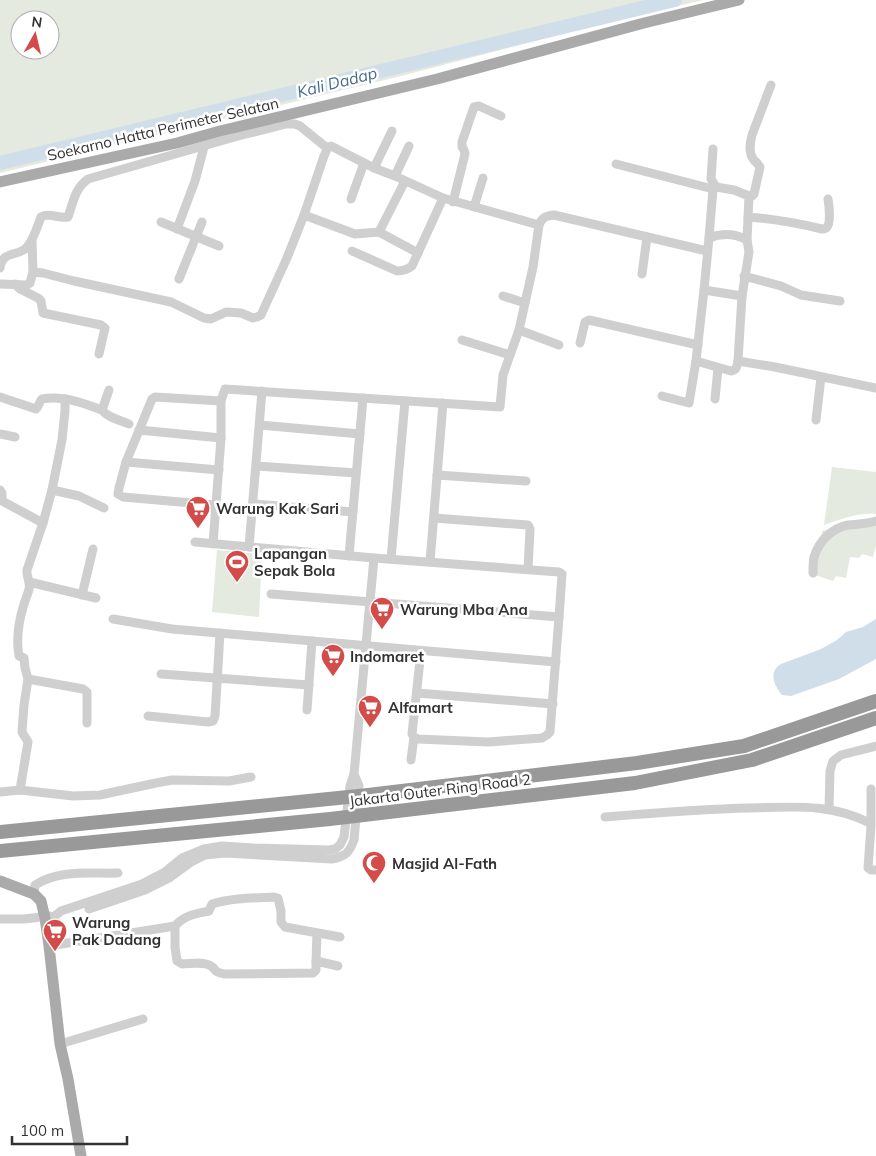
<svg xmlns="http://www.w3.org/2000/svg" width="876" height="1156" font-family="Mulish,sans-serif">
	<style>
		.green { fill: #e4eadf; fill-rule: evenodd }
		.water { fill: #d0deea }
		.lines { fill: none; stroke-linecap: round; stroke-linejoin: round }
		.river { stroke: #d0deea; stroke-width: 14 }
		.minor { stroke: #cfcfcf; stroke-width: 9 }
		.major { stroke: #aaa; stroke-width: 11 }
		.highway { stroke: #999; stroke-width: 14 }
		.labels { text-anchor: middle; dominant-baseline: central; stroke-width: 5; stroke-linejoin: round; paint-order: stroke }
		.street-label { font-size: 15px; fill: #323232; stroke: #fff }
		.poi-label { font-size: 15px; font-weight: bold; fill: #323232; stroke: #fff; text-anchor: start }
		.water-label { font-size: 16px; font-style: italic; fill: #476b8c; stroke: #fff }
	</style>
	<rect width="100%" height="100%" fill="#fff"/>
	<g class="green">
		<path d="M0 0H703L577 30 397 77 0 173ZM20 20H50V50H20Z"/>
		<path d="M832 467 876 472V514C858 512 841 519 824 525Z"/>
		<polygon points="876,520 876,545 873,557 862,554 859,558 850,557 846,578 836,576 833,581 815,575 822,531 839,526"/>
		<polygon points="217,550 262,554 259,617 212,612"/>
	</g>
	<path class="water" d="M876 619V659L839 679 791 696 782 695C774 685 768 672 781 664L821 649 837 640 846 632 863 627Z"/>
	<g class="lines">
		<polyline class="river" points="0,163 675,0"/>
		<g class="minor">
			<polyline points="713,149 711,179 716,187"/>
			<polyline points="616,164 713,189"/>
			<polyline points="374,168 392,131"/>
			<polyline points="395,176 409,146"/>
			<path d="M749 196H752L754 194 760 167C758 164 756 162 754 160 748 153 750 143 752 135L771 85"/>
			<polyline points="351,199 364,163"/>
			<polyline points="453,202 465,154 464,150 462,147 462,142 474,107 479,106 501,116"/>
			<polyline points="474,207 483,178"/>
			<polyline points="304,215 355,234 379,232 405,181"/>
			<path d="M748 217C774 219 797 223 822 229 824 229 826 229 827 227 831 223 829 205 828 199"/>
			<polyline points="161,222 219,246"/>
			<polyline points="177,229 195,181 204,147"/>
			<polyline points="379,232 418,253"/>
			<path d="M352 251 397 271C403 271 407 270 412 266L443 198"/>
			<path d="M0 268C2 250 19 257 27 247 34 239 37 227 41 217 50 212 58 219 68 217 73 203 75 188 88 179L238 136 286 124H295L300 126 327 148"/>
			<polyline points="33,272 43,273 74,281 171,302 204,318 211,319 226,312 241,313 253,318 257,317 261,315 287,258 304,215 324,156 328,147 331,146 374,168 395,176 443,198 539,225"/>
			<polyline points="642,274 647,237"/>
			<polyline points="744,276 781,286 801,295 840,301"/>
			<polyline points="179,279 202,222"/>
			<polyline points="0,284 27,285 30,283 33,272 32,241"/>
			<polyline points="15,284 20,289 38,298 41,301 43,313 101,325 105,328 99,354"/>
			<path d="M704 290 696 361 731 371C737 370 737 366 738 361L742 296 749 252 747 240 749 196 734 190 716 187 713 189 709 238"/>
			<polyline points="503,296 525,303"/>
			<path d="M742 296 704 290 709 238C722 233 734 233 747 240"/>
			<polyline points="519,330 559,345"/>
			<polyline points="462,340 510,355"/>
			<polyline points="580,343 585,322 589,320 698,345"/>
			<polyline points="738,361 775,367 876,388"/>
			<path d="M109 390 102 410C108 418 120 420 129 424"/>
			<polyline points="662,396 689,403 696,361"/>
			<path d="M0 397 36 409C39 406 39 402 42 399 64 395 82 403 102 410"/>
			<polyline points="715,399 718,368"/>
			<polyline points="816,420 821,377"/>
			<polyline points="260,425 360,434"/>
			<polyline points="139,430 221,438"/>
			<polyline points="0,434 15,437"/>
			<polyline points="126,462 219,470"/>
			<polyline points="257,466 356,473"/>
			<polyline points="437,475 526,481"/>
			<polyline points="0,490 2,493 2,501 43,523"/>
			<polyline points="52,490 79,496 104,508"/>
			<polyline points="253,504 353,512"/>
			<polyline points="215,505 123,497 118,494 119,488 126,462 152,399 155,397 221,401"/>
			<polyline points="434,518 528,525 530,529 528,569"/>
			<polyline points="195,542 374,558 559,572 562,574 559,617"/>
			<path d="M213 544 221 438V401L225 389 500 407 503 375 519 330 533 267 539 225C542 217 546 216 554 215L707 251"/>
			<polyline points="249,547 262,391"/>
			<polyline points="349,556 363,398"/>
			<polyline points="391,559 405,401"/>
			<polyline points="430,562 443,403"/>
			<path d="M813 573C813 568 813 562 814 557 819 541 832 528 848 525 858 524 867 524 876 521"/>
			<polyline points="29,582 96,598"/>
			<polyline points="271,594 559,617 550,732 547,735 542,738 488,742 418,739 414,737 412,734 421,651"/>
			<polyline points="82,595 93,549"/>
			<polyline points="113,619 172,629 556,662"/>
			<polyline points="161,674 309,685"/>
			<polyline points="28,679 83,689 87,692 87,723"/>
			<polyline points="417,693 553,704"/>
			<polyline points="307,710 312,641"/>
			<polyline points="148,716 208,722 213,721 215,716 220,633"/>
			<polyline points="411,760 414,737"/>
			<polyline points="871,789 871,826 868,868 871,870 876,870"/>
			<path d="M20 790 28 742C26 738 24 736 22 732L24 705 28 679 25 668 24 658 19 656C16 640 19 620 24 604 25 599 28 595 29 589 31 582 26 577 27 570L43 523 52 490 62 440 65 411V399"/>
			<polyline points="0,792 20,790 73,796 100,795 156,783 172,780 229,781 251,777"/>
			<polyline points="829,809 830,771 833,761 841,755 876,746"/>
			<path d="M605 817C653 813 702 809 750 808 794 807 830 803 870 823"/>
			<path d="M34 894 35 885C60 869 91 874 118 873"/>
			<path d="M89 909 145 890 169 878 191 862 205 855 225 853 332 859C346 856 349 853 354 840L359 786 354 774"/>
			<polyline points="56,915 61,911 142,884 165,872 182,858 204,849 222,846 254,848 329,850 335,849 340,845 344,837 350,786 354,774 374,558"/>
			<polyline points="0,919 24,919 50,916"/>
			<path d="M175 926V947L177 961 182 964C190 964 204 961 211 966 218 971 212 971 224 974L313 973 316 970V961"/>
			<polyline points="317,933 316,961 338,966"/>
			<path d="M49 946 175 926C185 915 195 914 209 911L212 904C232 898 253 898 274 897L278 898 281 911V922L285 927 340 937"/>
			<polyline points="60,1044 143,1019"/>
		</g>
		<g class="major">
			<polyline points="0,182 177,143 220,131 437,79 644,23 739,0"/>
			<polyline points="0,881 34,894 41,901 45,918 49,946 60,1044 68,1079 81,1156"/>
		</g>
		<g class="highway">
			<polyline points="0,832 368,795 637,763 744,746 876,701"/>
			<polyline points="0,851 330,819 635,783 752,760 876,718"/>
		</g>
	</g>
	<defs>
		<symbol id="supermarket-pin" viewBox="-11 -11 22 30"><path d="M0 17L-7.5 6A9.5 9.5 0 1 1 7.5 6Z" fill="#d44c49" stroke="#fff"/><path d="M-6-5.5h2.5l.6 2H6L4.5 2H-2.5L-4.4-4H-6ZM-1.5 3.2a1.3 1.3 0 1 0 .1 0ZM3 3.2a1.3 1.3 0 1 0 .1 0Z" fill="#fff"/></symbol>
		<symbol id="stadium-pin" viewBox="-11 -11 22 30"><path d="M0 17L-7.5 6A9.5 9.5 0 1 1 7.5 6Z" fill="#d44c49" stroke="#fff"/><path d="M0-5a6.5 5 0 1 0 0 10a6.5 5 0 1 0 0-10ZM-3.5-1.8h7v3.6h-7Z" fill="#fff"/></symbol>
		<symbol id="mosque-pin" viewBox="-11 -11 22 30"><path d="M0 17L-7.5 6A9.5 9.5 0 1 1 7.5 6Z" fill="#d44c49" stroke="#fff"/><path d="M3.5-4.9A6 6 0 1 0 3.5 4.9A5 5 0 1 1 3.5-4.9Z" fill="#fff"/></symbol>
	</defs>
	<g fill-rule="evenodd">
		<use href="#supermarket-pin" x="184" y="494" width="28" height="38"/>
		<use href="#stadium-pin" x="223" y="548" width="28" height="38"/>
		<use href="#supermarket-pin" x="368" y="595" width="28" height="38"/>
		<use href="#supermarket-pin" x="319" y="642" width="28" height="38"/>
		<use href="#supermarket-pin" x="356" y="693" width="28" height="38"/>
		<use href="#mosque-pin" x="360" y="849" width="28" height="38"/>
		<use href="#supermarket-pin" x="41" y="917" width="28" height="38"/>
	</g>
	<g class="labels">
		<g class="street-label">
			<text transform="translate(163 129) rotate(-13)">Soekarno Hatta Perimeter Selatan</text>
			<text transform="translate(440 790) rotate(-7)">Jakarta Outer Ring Road 2</text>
		</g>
		<g class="poi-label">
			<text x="216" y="508">Warung Kak Sari</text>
			<text x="254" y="553">Lapangan<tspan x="254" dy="17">Sepak Bola</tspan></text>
			<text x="400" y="609">Warung Mba Ana</text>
			<text x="350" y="656">Indomaret</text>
			<text x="388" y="707">Alfamart</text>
			<text x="392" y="863">Masjid Al-Fath</text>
			<text x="72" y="922">Warung<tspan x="72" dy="17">Pak Dadang</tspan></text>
		</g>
		<g class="water-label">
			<text transform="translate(337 82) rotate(-14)">Kali Dadap</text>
		</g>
	</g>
	<g transform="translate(35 35) rotate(8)"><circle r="24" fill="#ffffff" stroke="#adadad"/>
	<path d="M0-4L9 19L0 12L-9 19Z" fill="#d44c49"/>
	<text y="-8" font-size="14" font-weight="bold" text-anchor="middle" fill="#323232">N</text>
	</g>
	<path d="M12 1136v8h115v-8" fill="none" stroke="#323232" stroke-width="2.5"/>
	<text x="20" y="1136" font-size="15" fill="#323232" stroke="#ffffff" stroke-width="4" paint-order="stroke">100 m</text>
</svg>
